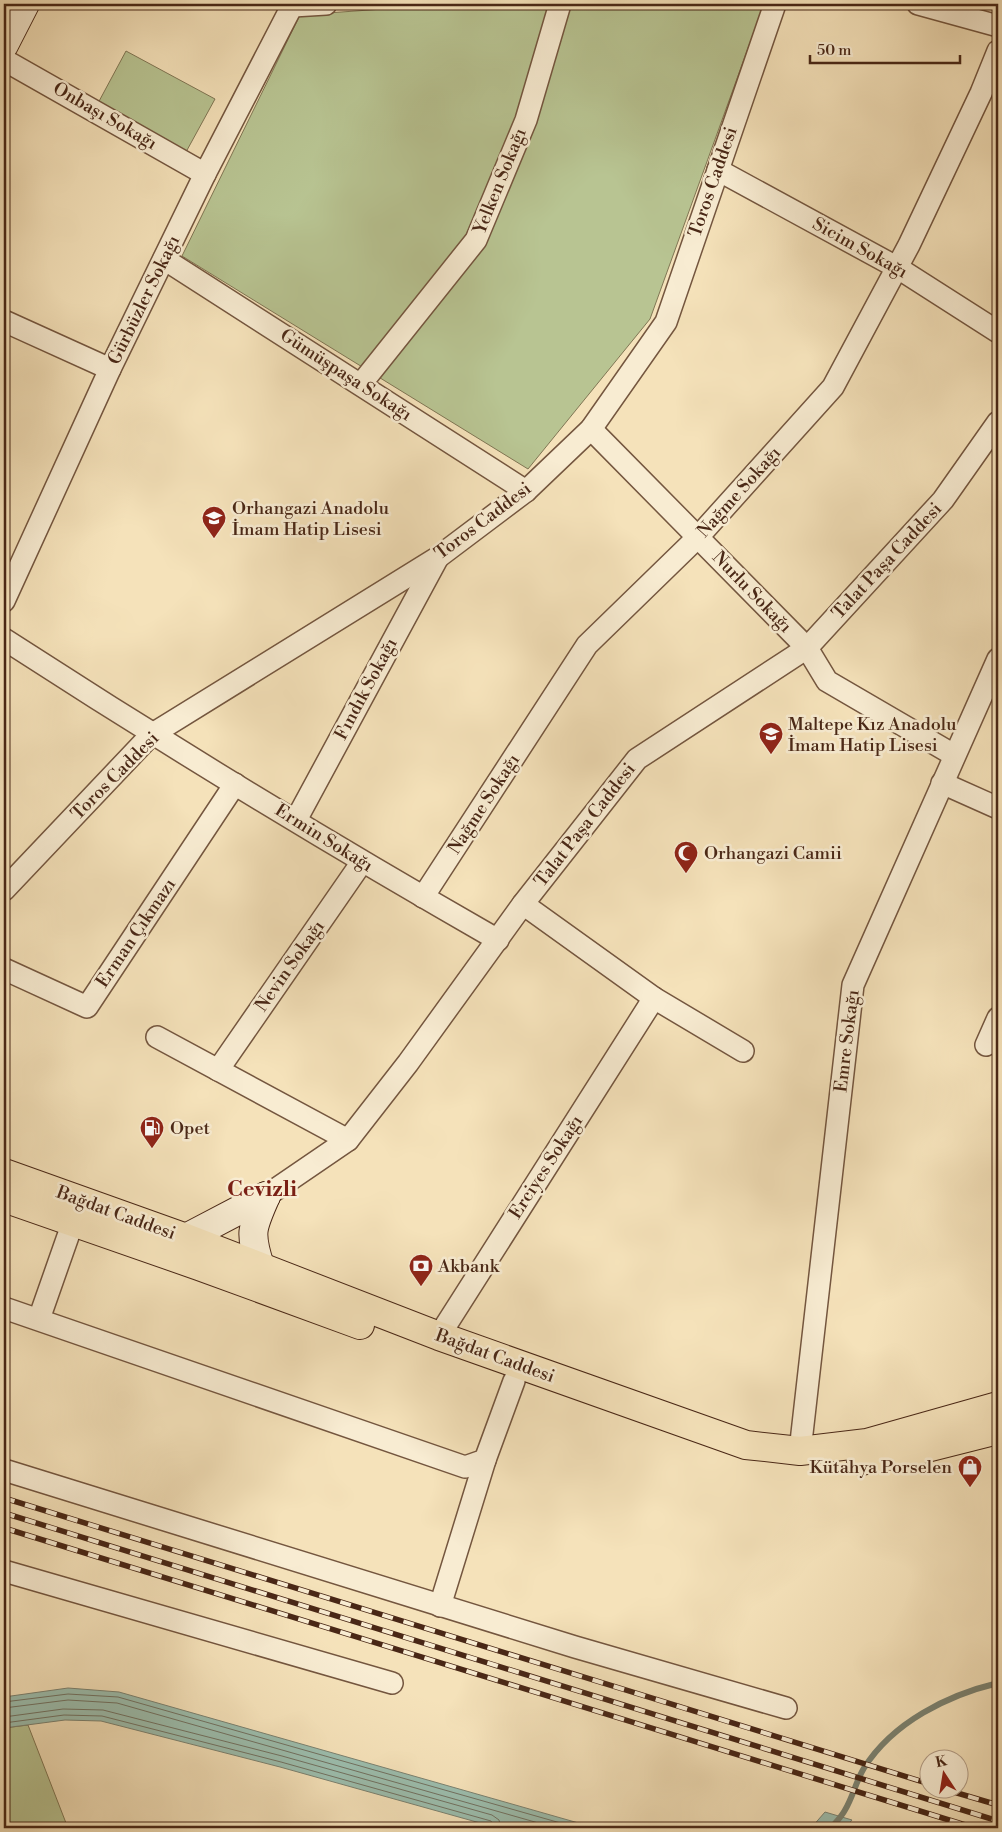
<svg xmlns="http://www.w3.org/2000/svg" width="1002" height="1832" font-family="'Libre Bodoni',serif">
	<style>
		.green { fill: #b8c492; stroke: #807654 }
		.water { fill: #9cbeae; stroke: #7b8271 }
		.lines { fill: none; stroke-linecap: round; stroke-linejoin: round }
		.shore { stroke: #727262; stroke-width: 1 }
		.stream { stroke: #7b8271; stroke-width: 6 }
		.street-casing { stroke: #74563f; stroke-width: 24 }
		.secondary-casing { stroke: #492716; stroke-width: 30 }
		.primary-casing { stroke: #492716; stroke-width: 30 }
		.street { stroke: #f8ecd2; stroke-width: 21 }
		.secondary { stroke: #f8ecd2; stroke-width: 28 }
		.primary { stroke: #f5e2ba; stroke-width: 28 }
		.rail-casing { stroke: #492716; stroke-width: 5.5 }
		.rail { stroke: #f8ecd2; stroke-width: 4; stroke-dasharray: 11; stroke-linecap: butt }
		.labels { text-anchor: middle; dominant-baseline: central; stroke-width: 5; stroke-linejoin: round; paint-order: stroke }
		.street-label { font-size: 18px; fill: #492716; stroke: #f8ecd2 }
		.poi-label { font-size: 18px; fill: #492716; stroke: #f8ecd2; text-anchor: start }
		.district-label { font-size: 22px; font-weight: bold; fill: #7a1f14; stroke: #f8ecd2 }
	</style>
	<rect width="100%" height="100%" fill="#f5e2ba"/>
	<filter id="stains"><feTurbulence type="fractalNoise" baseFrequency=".004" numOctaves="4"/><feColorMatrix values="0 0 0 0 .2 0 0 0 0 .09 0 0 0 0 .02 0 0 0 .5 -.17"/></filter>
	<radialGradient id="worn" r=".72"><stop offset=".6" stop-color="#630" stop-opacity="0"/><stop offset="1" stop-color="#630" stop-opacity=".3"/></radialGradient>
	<g class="green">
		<polygon points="452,4 764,4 650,319 528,469 182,256 300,15"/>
		<polygon points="126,51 215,99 186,152 97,105"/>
		<polygon points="28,1725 66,1823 51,1828 4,1828 4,1728"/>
	</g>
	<g class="water">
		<polygon points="68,1688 119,1692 596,1828 498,1828 280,1767 101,1721 65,1720 4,1728 4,1697"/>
		<polygon points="825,1812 852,1820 845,1828 811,1828"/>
	</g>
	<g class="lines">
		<g class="shore">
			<polyline points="4,1702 68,1694 118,1697 578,1828"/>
			<polyline points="4,1708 68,1700 117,1703 556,1828"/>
			<polyline points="4,1717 63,1709 103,1710 282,1756 492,1815 499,1820 501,1828"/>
			<polyline points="4,1723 64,1715 102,1716 281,1762 491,1821 495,1828"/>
		</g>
		<path class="stream" d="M831 1828C836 1822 842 1816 845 1810 853 1797 856 1781 864 1768 893 1722 948 1695 998 1683"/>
		<defs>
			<g id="street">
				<polyline points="918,4 998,26"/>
				<polyline points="293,6 326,4"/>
				<polyline points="4,60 205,174"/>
				<polyline points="718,170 898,268 998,332"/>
				<polyline points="164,259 526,491"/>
				<polyline points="4,321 110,369"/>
				<polyline points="361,384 476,240 526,120 560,4"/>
				<polyline points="591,429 807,648 827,681 954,755"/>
				<polyline points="4,601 110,369 205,174 293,4"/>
				<path d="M4 639C166 744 330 844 498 940"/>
				<polyline points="942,783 998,808"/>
				<polyline points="296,820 437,559"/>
				<polyline points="4,890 151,735 437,558 526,491 591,429 666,322 775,4"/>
				<polyline points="423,897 587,645 698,537 833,387 909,245 981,93 998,51"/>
				<polyline points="523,904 654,998 743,1051"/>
				<polyline points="4,969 87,1007 235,784"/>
				<polyline points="157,1037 348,1140"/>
				<polyline points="986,1045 998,1018"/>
				<polyline points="218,1070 362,862"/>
				<polyline points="266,1196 348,1140 408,1063 523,904 637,759 807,648 943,500 998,422"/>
				<polyline points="4,1308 465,1467 485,1460 514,1381"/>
				<polyline points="39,1319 73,1222"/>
				<polyline points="439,1336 654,998"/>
				<polyline points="800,1451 853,985 998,659"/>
				<polyline points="4,1470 575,1647 786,1708"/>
				<polyline points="4,1571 392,1683"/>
				<polyline points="440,1606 485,1460"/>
			</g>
			<g id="secondary">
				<polyline points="4,45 25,4"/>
				<polyline points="186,1238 266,1196"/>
				<path d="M260 1266C249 1232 252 1228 266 1196"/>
			</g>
			<g id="primary">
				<polyline points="4,1173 186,1238 439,1336 746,1445 800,1451 867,1443 998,1406"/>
				<polyline points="4,1198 199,1266 360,1325"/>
				<polyline points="861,1461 911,1452 998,1430"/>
			</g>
		</defs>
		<use href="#street" class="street-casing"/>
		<use href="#secondary" class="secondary-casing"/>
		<use href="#primary" class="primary-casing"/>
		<use href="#street" class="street"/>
		<use href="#secondary" class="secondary"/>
		<use href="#primary" class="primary"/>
		<defs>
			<g id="rail">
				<polyline points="4,1498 930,1784"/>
				<polyline points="4,1513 998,1821"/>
				<polyline points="4,1528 975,1828"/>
				<polyline points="947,1790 998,1805"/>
			</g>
		</defs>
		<use href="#rail" class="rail-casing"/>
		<use href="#rail" class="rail"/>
	</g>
	<defs>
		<symbol id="school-pin" viewBox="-11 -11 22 30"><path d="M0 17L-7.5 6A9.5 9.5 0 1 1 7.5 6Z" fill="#8f2418" stroke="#f8ecd2"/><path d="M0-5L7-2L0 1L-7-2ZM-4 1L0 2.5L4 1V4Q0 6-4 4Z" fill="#fff"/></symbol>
		<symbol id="mosque-pin" viewBox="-11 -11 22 30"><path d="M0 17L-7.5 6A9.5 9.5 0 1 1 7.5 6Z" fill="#8f2418" stroke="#f8ecd2"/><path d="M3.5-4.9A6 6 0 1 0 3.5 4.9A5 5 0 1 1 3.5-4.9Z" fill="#fff"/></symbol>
		<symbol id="fuel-pin" viewBox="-11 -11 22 30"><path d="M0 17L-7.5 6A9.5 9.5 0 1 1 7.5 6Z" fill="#8f2418" stroke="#f8ecd2"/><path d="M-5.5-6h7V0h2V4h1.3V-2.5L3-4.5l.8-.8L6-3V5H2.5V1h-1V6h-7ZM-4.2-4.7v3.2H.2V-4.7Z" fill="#fff"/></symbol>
		<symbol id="bank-pin" viewBox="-11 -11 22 30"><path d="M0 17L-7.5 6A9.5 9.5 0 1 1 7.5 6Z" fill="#8f2418" stroke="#f8ecd2"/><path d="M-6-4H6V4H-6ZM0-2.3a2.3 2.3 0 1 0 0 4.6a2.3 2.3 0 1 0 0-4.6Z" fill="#fff"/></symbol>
		<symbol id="shop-pin" viewBox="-11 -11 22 30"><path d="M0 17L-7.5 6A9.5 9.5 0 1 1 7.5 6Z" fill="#8f2418" stroke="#f8ecd2"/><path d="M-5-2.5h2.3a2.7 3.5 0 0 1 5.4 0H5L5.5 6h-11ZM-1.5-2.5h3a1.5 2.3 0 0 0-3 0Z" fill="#fff"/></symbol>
	</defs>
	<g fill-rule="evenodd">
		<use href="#school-pin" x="200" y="504" width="28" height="38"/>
		<use href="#school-pin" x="757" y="720" width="28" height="38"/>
		<use href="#mosque-pin" x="672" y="839" width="28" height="38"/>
		<use href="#fuel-pin" x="138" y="1114" width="28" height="38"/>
		<use href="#bank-pin" x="407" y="1252" width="28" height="38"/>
		<use href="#shop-pin" x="956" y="1453" width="28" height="38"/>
	</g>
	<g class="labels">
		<g class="street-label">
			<text transform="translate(105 116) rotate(30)">Onbaşı Sokağı</text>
			<text transform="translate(500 181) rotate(-68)">Yelken Sokağı</text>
			<text transform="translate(713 182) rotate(-71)">Toros Caddesi</text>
			<text transform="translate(860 248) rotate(29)">Sicim Sokağı</text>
			<text transform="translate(144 300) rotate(-64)">Gürbüzler Sokağı</text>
			<text transform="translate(346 375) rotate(33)">Gümüşpaşa Sokağı</text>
			<text transform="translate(739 492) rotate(-48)">Nağme Sokağı</text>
			<text transform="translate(483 521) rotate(-37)">Toros Caddesi</text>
			<text transform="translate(887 561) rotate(-47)">Talat Paşa Caddesi</text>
			<text transform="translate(752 592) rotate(46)">Nurlu Sokağı</text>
			<text transform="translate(366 689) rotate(-62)">Fındık Sokağı</text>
			<text transform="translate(115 776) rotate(-45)">Toros Caddesi</text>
			<text transform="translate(484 804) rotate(-57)">Nağme Sokağı</text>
			<text transform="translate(585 825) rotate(-52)">Talat Paşa Caddesi</text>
			<text transform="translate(324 838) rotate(32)">Ermin Sokağı</text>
			<text transform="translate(136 933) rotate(-56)">Erman Çıkmazı</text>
			<text transform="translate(290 966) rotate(-55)">Nevin Sokağı</text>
			<text transform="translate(847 1041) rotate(-83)">Emre Sokağı</text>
			<text transform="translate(546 1167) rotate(-57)">Erciyes Sokağı</text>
			<text transform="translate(116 1213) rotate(20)">Bağdat Caddesi</text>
			<text transform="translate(495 1356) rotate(20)">Bağdat Caddesi</text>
		</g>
		<g class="poi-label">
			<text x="232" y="508">Orhangazi Anadolu<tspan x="232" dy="21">İmam Hatip Lisesi</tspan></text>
			<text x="788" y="724">Maltepe Kız Anadolu<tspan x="788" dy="21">İmam Hatip Lisesi</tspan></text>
			<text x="704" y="853">Orhangazi Camii</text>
			<text x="170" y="1128">Opet</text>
			<text x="438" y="1266">Akbank</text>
			<text x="952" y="1467" text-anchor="end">Kütahya Porselen</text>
		</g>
		<g class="district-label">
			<text x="262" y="1189">Cevizli</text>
		</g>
	</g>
	<rect width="1002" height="1832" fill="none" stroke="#f5e2ba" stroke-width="20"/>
	<rect x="5" y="5" width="992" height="1822" fill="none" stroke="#492716" stroke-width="2.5"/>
	<rect x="10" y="10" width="982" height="1812" fill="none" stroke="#492716"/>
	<g transform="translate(944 1774) rotate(348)"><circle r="24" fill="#f8ecd2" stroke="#b29d87"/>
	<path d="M0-4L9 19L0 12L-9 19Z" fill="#8f2418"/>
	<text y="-8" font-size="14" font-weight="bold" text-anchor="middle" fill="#492716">K</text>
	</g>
	<path d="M810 55v8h150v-8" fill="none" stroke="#492716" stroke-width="2.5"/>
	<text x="817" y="55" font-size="15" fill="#492716" stroke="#f8ecd2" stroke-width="4" paint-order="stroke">50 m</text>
	<rect width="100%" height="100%" filter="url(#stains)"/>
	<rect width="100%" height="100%" fill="url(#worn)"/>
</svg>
